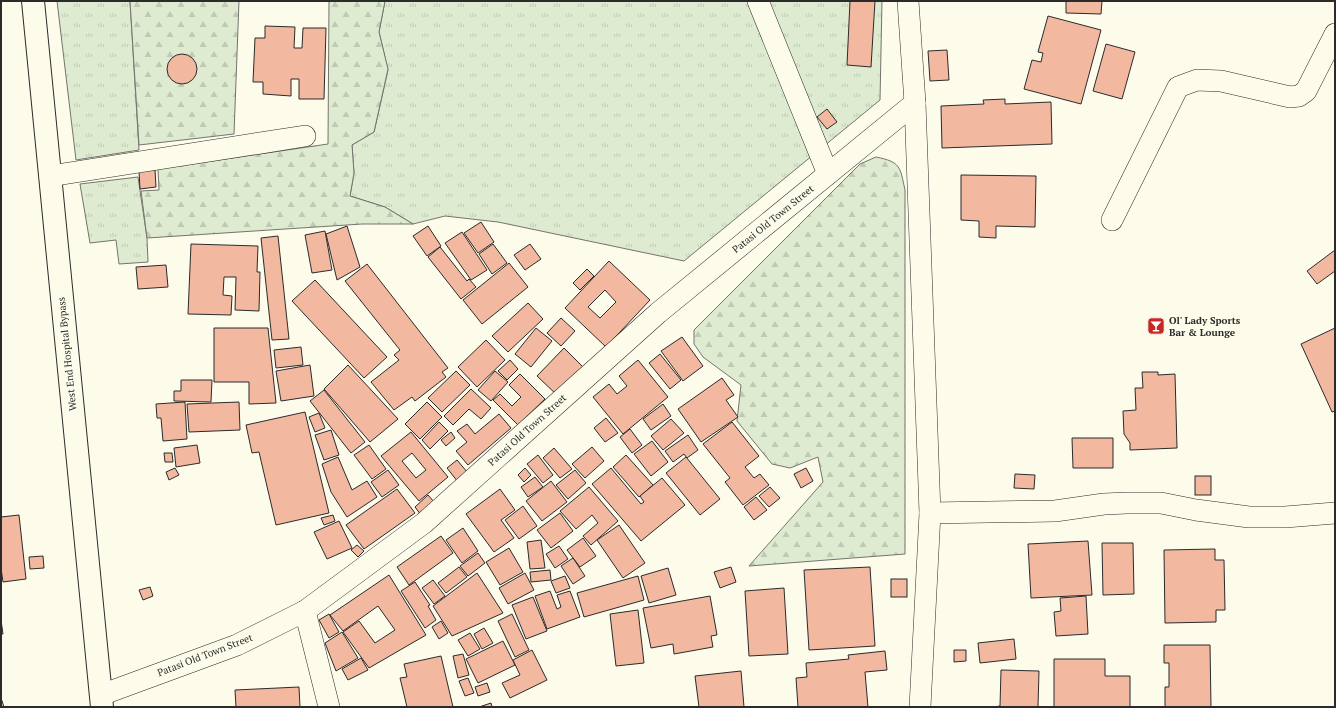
<svg xmlns="http://www.w3.org/2000/svg" width="1336" height="708" font-family="'PT Serif',serif">
	<style>
		.grass { fill: url(#grass-tufts); stroke: #74746e }
		.forest { fill: url(#forest-firs); stroke: #74746e }
		.building { fill: #f2b8a0; stroke: #2b2b2b; fill-rule: evenodd }
		.lines { fill: none; stroke-linecap: round; stroke-linejoin: round }
		.minor-casing { stroke: #2b2b2b; stroke-width: 22 }
		.trunk-casing { stroke: #2b2b2b; stroke-width: 24 }
		.minor { stroke: #fdfbea; stroke-width: 21 }
		.trunk { stroke: #fdfbea; stroke-width: 22 }
		.labels { text-anchor: middle; dominant-baseline: central; stroke-width: 3; stroke-linejoin: round; paint-order: stroke }
		.street-label { font-size: 10px; fill: #2b2b2b; stroke: #fdfbea }
		.poi-label { font-size: 10px; font-weight: bold; fill: #2b2b2b; stroke: #fdfbea; text-anchor: start }
	</style>
	<defs>
		<pattern id="grass-tufts" width="24" height="20" patternUnits="userSpaceOnUse"><rect width="24" height="20" fill="#deebd1"/><path d="M3 7l-1-3M5 7V3M7 7l1-3M15 17l-1-3M17 17v-4M19 17l1-3" fill="none" stroke="#bfcab4"/></pattern>
		<pattern id="forest-firs" width="22" height="20" patternUnits="userSpaceOnUse"><rect width="22" height="20" fill="#deebd1"/><path d="M5 1l3.5 6h-7zM16 11l3.5 6h-7z" fill="#bfcab4"/></pattern>
	</defs>
	<rect width="100%" height="100%" fill="#fdfbea"/>
	<g class="grass">
		<polygon points="57,1 130,1 139,150 76,160"/>
		<polygon points="385,1 882,1 880,100 684,261 498,222 445,216 413,224 385,207 350,196 354,173 352,145 374,132 388,70 379,32"/>
		<polygon points="138,177 147,238 148,262 119,264 116,240 90,243 80,184"/>
	</g>
	<g class="forest">
		<polygon points="130,1 239,1 234,134 139,145"/>
		<polygon points="329,1 385,1 379,32 388,69 374,132 352,145 354,173 350,196 385,207 413,224 362,224 147,238 141,191 159,190 158,169 328,144"/>
		<path d="M876 157C901 162 900 167 905 190V554L749 566 823 482 818 457 790 468 772 464 737 421 741 385 703 357 694 344V330L860 164Z"/>
	</g>
	<g class="building">
		<polygon points="850,1 875,1 871,67 847,65"/>
		<polygon points="1066,1 1102,1 1101,14 1066,13"/>
		<polygon points="1048,16 1101,30 1081,104 1024,89 1032,60 1041,62 1043,53 1038,52"/>
		<polygon points="265,26 295,27 294,48 302,48 303,28 326,28 324,99 299,99 299,79 291,79 291,96 263,94 263,82 253,82 255,38 265,38"/>
		<polygon points="1106,44 1135,52 1122,99 1093,91"/>
		<polygon points="947,50 949,80 930,81 928,51"/>
		<circle cx="182" cy="69" r="15"/>
		<polygon points="1005,99 1005,104 1051,102 1052,144 942,148 941,106 984,104 983,100"/>
		<polygon points="827,109 837,122 827,129 817,117"/>
		<polygon points="155,170 156,187 140,189 139,171"/>
		<polygon points="961,175 1036,176 1035,227 996,226 996,238 979,237 979,221 961,220"/>
		<polygon points="481,222 494,242 478,253 464,233"/>
		<polygon points="347,226 360,267 337,280 326,234"/>
		<polygon points="428,226 441,246 427,256 413,236"/>
		<polygon points="325,231 332,270 312,273 305,235"/>
		<polygon points="462,232 487,270 471,280 445,243"/>
		<polygon points="278,236 289,339 272,340 261,238"/>
		<polygon points="191,244 258,246 257,272 260,272 259,311 235,310 236,277 224,277 223,295 232,296 231,315 188,314"/>
		<polygon points="493,244 507,263 492,274 479,254"/>
		<polygon points="530,244 541,259 525,270 514,255"/>
		<polygon points="440,247 467,281 469,279 476,287 461,299 428,257"/>
		<polygon points="1335,250 1335,271 1317,284 1307,271"/>
		<path d="M609 261 650 300 606 347 565 308ZM605 290 616 302 600 318 588 307Z"/>
		<polygon points="509,263 528,287 482,324 463,300"/>
		<polygon points="367,264 448,368 442,372 446,377 415,401 412,397 394,410 371,382 399,360 394,355 400,350 345,281"/>
		<polygon points="166,265 168,287 138,289 136,267"/>
		<polygon points="587,269 594,276 580,290 573,283"/>
		<polygon points="315,280 387,357 364,378 292,301"/>
		<polygon points="528,303 543,319 508,352 492,336"/>
		<polygon points="561,318 575,331 561,346 547,333"/>
		<polygon points="214,328 268,328 276,403 249,404 249,382 214,382"/>
		<polygon points="536,328 552,341 531,367 515,354"/>
		<polygon points="1335,328 1335,411 1332,412 1301,344"/>
		<polygon points="682,337 703,366 683,381 661,351"/>
		<polygon points="486,340 505,360 477,387 458,367"/>
		<polygon points="301,347 303,365 276,368 274,350"/>
		<polygon points="564,348 585,369 558,396 537,376"/>
		<polygon points="660,354 681,380 670,389 649,363"/>
		<polygon points="510,360 518,369 507,380 498,371"/>
		<polygon points="638,360 668,397 623,434 593,397 609,384 617,394 627,386 619,376"/>
		<polygon points="310,365 314,396 281,401 276,371"/>
		<polygon points="348,365 398,419 370,442 324,389"/>
		<polygon points="456,371 470,385 442,412 428,398"/>
		<polygon points="495,371 508,382 491,401 478,390"/>
		<polygon points="1142,372 1158,372 1158,375 1175,374 1177,448 1130,450 1130,443 1124,434 1123,411 1136,410 1135,388 1143,388"/>
		<polygon points="520,374 545,399 518,425 493,400 500,394 512,406 521,397 509,385"/>
		<polygon points="722,378 734,395 726,400 738,417 701,442 678,409"/>
		<polygon points="181,380 212,380 211,402 174,401 174,391 181,391"/>
		<polygon points="471,389 491,408 481,419 469,409 453,425 444,416"/>
		<polygon points="324,390 365,442 351,453 310,401"/>
		<polygon points="185,402 187,439 163,441 161,418 157,418 156,404"/>
		<polygon points="239,402 240,430 189,432 187,404"/>
		<polygon points="427,402 442,417 420,439 405,424"/>
		<polygon points="663,404 671,416 651,430 643,419"/>
		<polygon points="305,412 329,513 276,525 259,452 252,453 246,425"/>
		<polygon points="319,413 325,428 315,432 309,417"/>
		<polygon points="499,414 511,428 468,465 456,451 467,442 457,431 467,424 475,434"/>
		<polygon points="606,418 618,433 605,442 594,428"/>
		<polygon points="671,419 684,433 663,450 651,436"/>
		<polygon points="439,422 448,431 430,449 422,440"/>
		<polygon points="732,422 759,456 745,467 754,478 760,474 769,485 743,505 725,482 730,478 703,444"/>
		<polygon points="630,429 642,445 632,453 620,437"/>
		<polygon points="331,430 339,455 324,460 315,435"/>
		<path d="M411 432 448 477 419 501 381 456ZM412 453 426 470 416 478 402 461Z"/>
		<polygon points="451,432 455,438 446,446 441,440"/>
		<polygon points="688,435 698,450 687,458 684,454 673,462 665,451"/>
		<polygon points="1072,438 1113,438 1113,468 1073,468"/>
		<polygon points="652,441 668,462 651,476 634,454"/>
		<polygon points="197,445 200,463 176,467 174,448"/>
		<polygon points="369,445 386,469 372,479 354,455"/>
		<polygon points="592,447 604,461 585,478 572,464"/>
		<polygon points="554,448 572,469 560,478 543,458"/>
		<polygon points="164,453 172,453 173,462 165,462"/>
		<polygon points="538,455 553,475 543,483 527,464"/>
		<polygon points="626,455 653,485 639,497 613,467"/>
		<polygon points="338,457 352,490 367,481 377,497 347,517 331,492 322,464"/>
		<polygon points="686,457 720,499 700,515 666,473"/>
		<polygon points="457,460 468,473 458,482 447,468"/>
		<polygon points="175,468 179,475 169,480 166,472"/>
		<polygon points="525,468 531,475 524,482 518,475"/>
		<polygon points="611,468 641,504 644,502 640,496 662,478 685,505 641,541 592,484"/>
		<polygon points="806,468 813,481 801,488 794,474"/>
		<polygon points="388,470 399,485 382,497 371,482"/>
		<polygon points="575,470 586,483 568,499 556,485"/>
		<polygon points="1015,474 1035,475 1034,489 1014,488"/>
		<rect x="1195" y="476" width="16" height="19"/>
		<polygon points="535,477 543,487 528,497 521,487"/>
		<polygon points="551,481 567,502 542,521 526,501"/>
		<polygon points="589,487 618,521 591,545 583,536 598,523 592,515 576,529 560,511"/>
		<polygon points="770,487 780,498 769,507 759,496"/>
		<polygon points="397,489 415,513 364,549 346,525"/>
		<polygon points="500,489 515,510 501,520 514,538 494,552 466,514"/>
		<polygon points="428,495 435,503 421,515 415,507"/>
		<polygon points="756,497 767,510 754,520 744,507"/>
		<polygon points="523,506 537,526 519,539 505,520"/>
		<polygon points="560,513 573,531 551,548 537,530"/>
		<polygon points="19,515 26,579 3,582 1,568 1,517"/>
		<polygon points="333,515 335,521 324,525 321,518"/>
		<polygon points="339,521 352,548 327,559 314,532"/>
		<polygon points="619,525 645,563 623,578 597,540"/>
		<polygon points="463,528 478,551 462,563 446,540"/>
		<polygon points="441,536 453,553 409,585 397,567"/>
		<polygon points="583,538 596,556 580,567 567,550"/>
		<polygon points="541,540 545,568 530,569 527,542"/>
		<polygon points="1088,541 1092,595 1031,598 1028,544"/>
		<polygon points="1102,543 1133,543 1134,594 1103,595"/>
		<polygon points="357,545 364,551 358,557 351,550"/>
		<polygon points="559,546 568,559 555,568 546,554"/>
		<polygon points="509,548 523,572 500,585 486,562"/>
		<polygon points="1215,549 1215,560 1224,560 1225,610 1216,610 1216,622 1165,623 1164,550"/>
		<polygon points="478,553 485,563 468,576 460,566"/>
		<polygon points="43,556 44,568 30,569 29,557"/>
		<polygon points="573,558 585,576 573,584 561,566"/>
		<polygon points="459,567 467,577 446,593 438,583"/>
		<polygon points="731,567 736,582 720,588 714,572"/>
		<polygon points="870,567 875,646 809,650 804,570"/>
		<polygon points="668,568 676,595 649,603 641,576"/>
		<polygon points="550,570 551,580 531,582 530,572"/>
		<polygon points="477,573 503,613 452,636 433,606"/>
		<polygon points="525,573 534,590 508,604 499,588"/>
		<polygon points="389,575 426,635 369,668 343,632 359,621 375,643 395,630 378,606 343,631 330,615"/>
		<polygon points="565,576 570,588 556,593 551,581"/>
		<polygon points="638,576 644,600 584,617 577,593"/>
		<rect x="891" y="579" width="16" height="18"/>
		<polygon points="433,580 445,596 434,604 422,588"/>
		<polygon points="415,582 430,605 428,606 436,620 425,628 401,591"/>
		<polygon points="150,587 153,596 143,600 139,590"/>
		<polygon points="784,588 788,654 749,656 745,591"/>
		<polygon points="550,591 557,609 561,607 557,595 570,591 580,617 547,629 535,596"/>
		<polygon points="710,596 717,635 711,636 713,647 674,654 673,644 651,648 643,608"/>
		<polygon points="1086,596 1088,634 1056,636 1054,612 1061,611 1060,598"/>
		<polygon points="533,597 547,631 526,639 512,605"/>
		<polygon points="638,610 644,663 616,666 610,614"/>
		<polygon points="329,614 339,632 329,638 319,620"/>
		<polygon points="512,614 529,650 515,657 498,621"/>
		<polygon points="1,620 3,634 1,634"/>
		<polygon points="441,621 448,633 439,639 432,627"/>
		<polygon points="484,628 493,643 482,649 474,634"/>
		<polygon points="342,632 358,658 336,671 325,643"/>
		<polygon points="470,633 480,649 468,656 458,640"/>
		<polygon points="1014,639 1016,659 980,663 978,643"/>
		<polygon points="503,641 515,665 478,683 466,659"/>
		<polygon points="1164,645 1210,645 1211,707 1165,707 1165,687 1169,687 1169,663 1164,663"/>
		<polygon points="532,650 547,680 510,698 502,683 520,675 513,660"/>
		<polygon points="954,650 966,650 966,661 954,662"/>
		<polygon points="885,651 887,670 865,672 868,707 798,707 796,678 807,677 806,663 849,659 848,655"/>
		<polygon points="463,654 469,675 458,678 453,656"/>
		<polygon points="441,656 453,707 407,707 400,678 407,677 404,664"/>
		<polygon points="361,658 368,670 348,680 342,669"/>
		<polygon points="1054,659 1105,659 1105,676 1130,676 1130,707 1054,707"/>
		<polygon points="1001,670 1039,671 1038,707 994,707 1000,706"/>
		<polygon points="741,671 744,707 699,707 695,676"/>
		<polygon points="468,678 474,693 465,696 459,681"/>
		<polygon points="487,683 490,692 478,696 475,687"/>
		<polygon points="299,687 300,707 236,707 235,690"/>
		<polygon points="1,698 4,707 1,707"/>
		<polygon points="491,703 492,707 479,707"/>
	</g>
	<g class="lines">
		<defs>
			<g id="minor">
				<polyline points="758,1 828,174"/>
				<polyline points="908,1 915,103 930,513 920,707"/>
				<polyline points="50,176 305,136"/>
				<polyline points="1112,220 1178,87 1197,80 1221,81 1290,97 1299,96 1306,91 1335,34"/>
				<polyline points="930,513 1055,511 1104,504 1127,503 1161,503 1196,510 1249,517 1285,517 1335,513"/>
				<polyline points="305,611 329,707"/>
				<polyline points="101,695 237,645 305,611 424,523 658,313 915,103"/>
			</g>
			<polyline id="trunk" points="33,1 102,707"/>
		</defs>
		<use href="#minor" class="minor-casing"/>
		<use href="#trunk" class="trunk-casing"/>
		<use href="#minor" class="minor"/>
		<use href="#trunk" class="trunk"/>
	</g>
	<defs>
		<symbol id="bar-square" viewBox="-11 -11 22 22"><rect x="-9" y="-9" width="18" height="18" rx="4" fill="#c62828" stroke="#fdfbea"/><path d="M-6-5H6L.8 .8V4.5H3.5V6h-7V4.5H-.8V.8Z" fill="#fff"/></symbol>
	</defs>
	<g fill-rule="evenodd">
		<use href="#bar-square" x="1146" y="316" width="20" height="20"/>
	</g>
	<g class="labels">
		<g class="street-label">
			<text transform="translate(773 219) rotate(-39)">Patasi Old Town Street</text>
			<text transform="translate(67 354) rotate(-96)">West End Hospital Bypass</text>
			<text transform="translate(527 430) rotate(-42)">Patasi Old Town Street</text>
			<text transform="translate(205 655) rotate(-21)">Patasi Old Town Street</text>
		</g>
		<g class="poi-label">
			<text x="1169" y="320">Ol' Lady Sports<tspan x="1169" dy="12">Bar &amp; Lounge</tspan></text>
		</g>
	</g>
	<rect width="1336" height="708" fill="none" stroke="#2b2b2b" stroke-width="4"/>
</svg>
